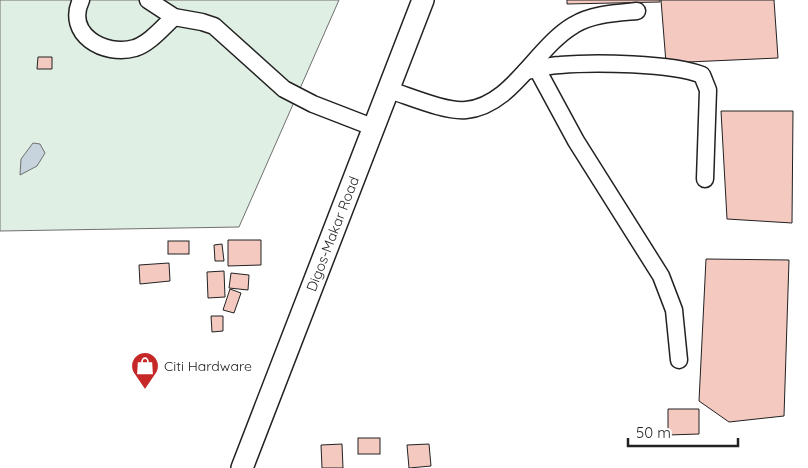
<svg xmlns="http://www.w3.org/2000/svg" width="808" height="468" font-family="Quicksand,sans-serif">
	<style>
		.green { fill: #e0efe3; stroke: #6f6f6f }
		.water { fill: #c7d3dd; stroke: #6f6f6f }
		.building { fill: #f3c9c0; stroke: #222 }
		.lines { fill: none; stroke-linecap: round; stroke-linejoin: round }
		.minor-casing { stroke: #222; stroke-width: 19 }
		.major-casing { stroke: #222; stroke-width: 24 }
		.minor { stroke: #fff; stroke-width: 16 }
		.major { stroke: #fff; stroke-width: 21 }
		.labels { text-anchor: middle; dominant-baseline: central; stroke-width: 4; stroke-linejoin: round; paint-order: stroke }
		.street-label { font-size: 14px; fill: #222; stroke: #fff }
		.poi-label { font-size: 14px; fill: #222; stroke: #fff; text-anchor: start }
	</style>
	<rect width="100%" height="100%" fill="#fff"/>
	<polygon class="green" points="0,0 339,0 239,227 0,231"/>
	<polygon class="water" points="33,143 40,144 45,153 37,166 20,175 21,159"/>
	<g class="building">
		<polygon points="567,0 660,0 660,2 567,4"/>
		<polygon points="661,0 774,0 778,58 666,63"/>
		<polygon points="38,57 52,57 52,69 37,69"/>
		<polygon points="721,111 793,111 792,223 727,219"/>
		<polygon points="228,240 261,240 261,265 228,266"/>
		<rect x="168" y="241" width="21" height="13"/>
		<polygon points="222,244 224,261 215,261 214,245"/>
		<polygon points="706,259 789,260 784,416 729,422 699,401"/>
		<polygon points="169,263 170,281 140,284 139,265"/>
		<polygon points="224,271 225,297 208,298 207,272"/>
		<polygon points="231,273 249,275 248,290 229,288"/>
		<polygon points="230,289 241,293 234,313 223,310"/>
		<polygon points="211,316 223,316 223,331 212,332"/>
		<polygon points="668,409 699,409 699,434 668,435"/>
		<rect x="358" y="438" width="22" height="16"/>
		<polygon points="342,444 343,468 322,468 321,445"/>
		<polygon points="429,444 431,466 409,468 407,445"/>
	</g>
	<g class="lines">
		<defs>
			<g id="minor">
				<path d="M81 0C65 34 104 57 135 48 150 43 162 28 174 17"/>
				<polyline points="148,0 174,17 202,22 214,26 284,89 313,104 375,128"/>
				<polyline points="537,69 576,141 661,276 674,310 679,360"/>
				<path d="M526 71C538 69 549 65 560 65 594 62 672 63 702 75L708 90 705 179"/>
				<path d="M389 90C409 96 445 112 466 110 512 106 536 47 574 25 592 14 616 13 637 11"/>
			</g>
			<g id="major">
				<path id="s1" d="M242 468 423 0"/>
			</g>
		</defs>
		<use href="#minor" class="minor-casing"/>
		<use href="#major" class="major-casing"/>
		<use href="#minor" class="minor"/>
		<use href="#major" class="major"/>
	</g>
	<defs>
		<symbol id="shop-pin" viewBox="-11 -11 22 30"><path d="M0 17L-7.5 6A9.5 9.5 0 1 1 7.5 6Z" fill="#c62828" stroke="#fff"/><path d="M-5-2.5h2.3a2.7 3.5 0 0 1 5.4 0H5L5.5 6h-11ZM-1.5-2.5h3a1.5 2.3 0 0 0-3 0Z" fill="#fff"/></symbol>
	</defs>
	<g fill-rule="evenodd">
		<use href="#shop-pin" x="129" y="350" width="32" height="43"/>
	</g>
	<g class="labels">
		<g class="street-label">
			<text stroke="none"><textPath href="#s1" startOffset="251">Digos-Makar Road</textPath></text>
		</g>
		<g class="poi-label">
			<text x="164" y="366">Citi Hardware</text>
		</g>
	</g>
	<path d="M628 438v8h110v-8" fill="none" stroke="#222222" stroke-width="2.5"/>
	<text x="636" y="438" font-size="15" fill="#222222" stroke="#ffffff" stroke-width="4" paint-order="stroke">50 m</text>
</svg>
